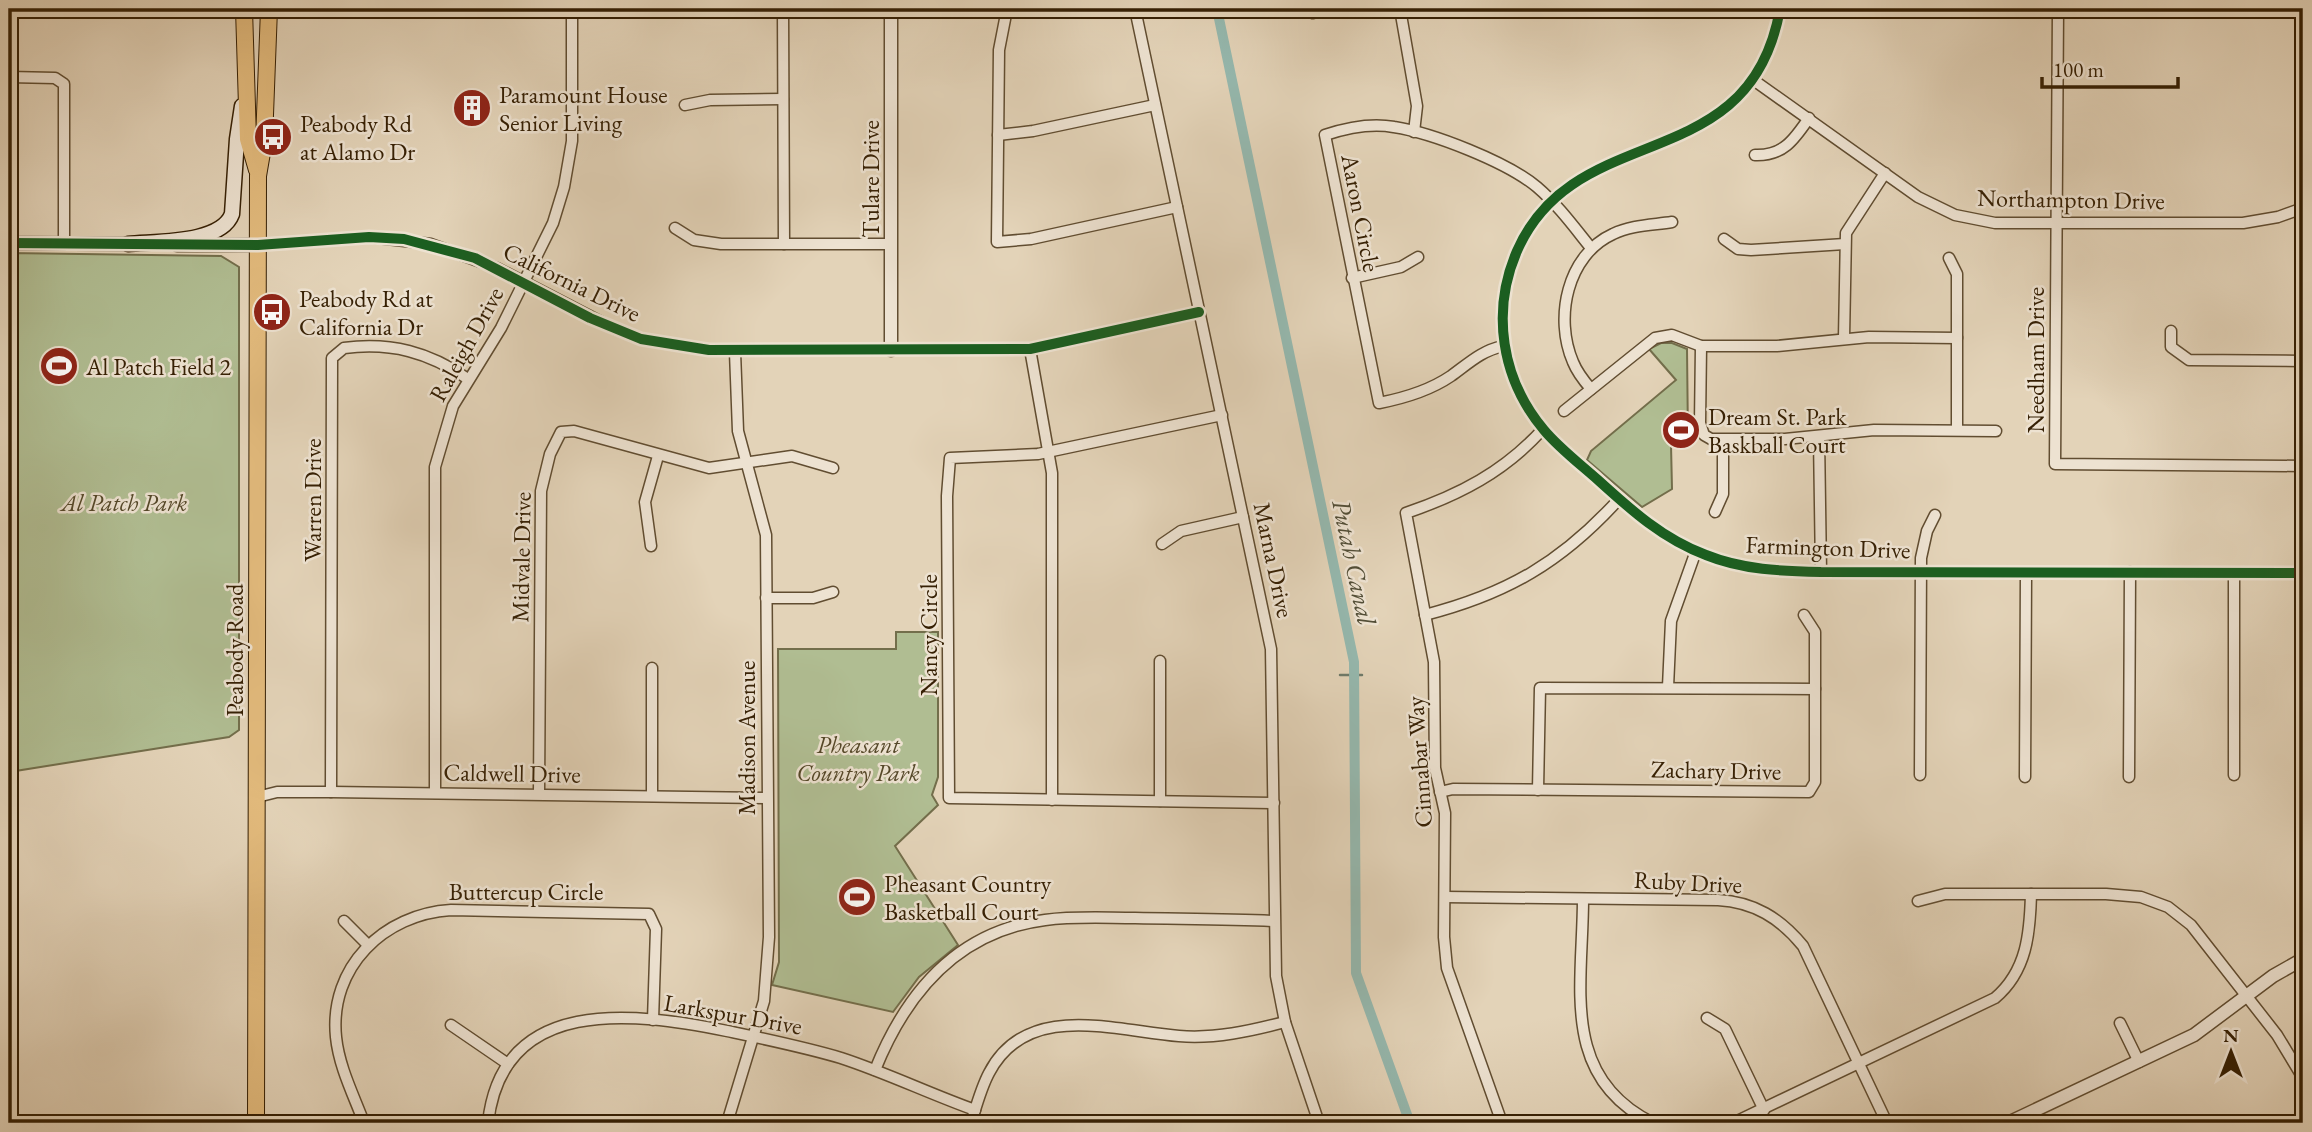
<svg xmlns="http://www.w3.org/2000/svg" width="2312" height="1132" font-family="'EB Garamond',serif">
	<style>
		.green { fill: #b0bd92; stroke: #736e4b; stroke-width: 2 }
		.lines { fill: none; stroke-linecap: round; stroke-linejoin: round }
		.stream { stroke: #6f7b6a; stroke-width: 2.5 }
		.canal { stroke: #95b8ae; stroke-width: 10 }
		.minor-casing { stroke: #614d31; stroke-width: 13 }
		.tertiary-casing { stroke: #614d31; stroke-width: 15 }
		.secondary-casing { stroke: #362004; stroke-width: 17 }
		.primary-casing { stroke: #362004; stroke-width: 18 }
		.minor { stroke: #ede2d1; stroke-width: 10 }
		.tertiary { stroke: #ede2d1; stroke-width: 12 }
		.secondary { stroke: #ede2d1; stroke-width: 14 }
		.primary { stroke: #e2ba7c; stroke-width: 16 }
		.cycleway-casing { stroke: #ede2d1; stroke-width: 15 }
		.cycleway { stroke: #1b5e20; stroke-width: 10 }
		.labels { text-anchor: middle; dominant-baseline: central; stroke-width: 5; stroke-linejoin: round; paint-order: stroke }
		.poi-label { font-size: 24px; fill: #362004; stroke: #ede2d1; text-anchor: start }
		.street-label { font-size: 24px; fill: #362004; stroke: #ede2d1 }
		.park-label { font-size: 24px; font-style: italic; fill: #544728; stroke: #ede2d1 }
		.water-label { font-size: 26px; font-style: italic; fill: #524e37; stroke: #ede2d1 }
	</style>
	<rect width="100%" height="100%" fill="#e3d3b8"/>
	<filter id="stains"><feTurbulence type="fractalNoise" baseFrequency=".00286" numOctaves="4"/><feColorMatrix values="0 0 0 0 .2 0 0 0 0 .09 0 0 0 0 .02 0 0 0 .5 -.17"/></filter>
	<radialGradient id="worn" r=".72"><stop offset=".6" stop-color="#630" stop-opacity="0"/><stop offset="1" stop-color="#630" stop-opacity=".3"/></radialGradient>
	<g class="green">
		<polygon points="9,253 221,256 239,267 239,730 229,737 9,772"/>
		<polygon points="1661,343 1672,343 1687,349 1688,440 1681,439 1671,445 1672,489 1642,507 1587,460 1591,451 1676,380 1649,349"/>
		<polygon points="896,632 938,632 938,777 932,795 938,805 895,846 958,945 919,977 893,1012 772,985 779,962 778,649 896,649"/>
	</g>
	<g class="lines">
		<polyline class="stream" points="1340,675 1362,675"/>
		<polyline class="canal" points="1217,9 1354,662 1356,973 1410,1123"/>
		<defs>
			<g id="minor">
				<polyline points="783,9 784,244"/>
				<polyline points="1007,9 999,50 997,242 1031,239 1177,207"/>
				<polyline points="1135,9 1271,649 1276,976 1285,1022 1319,1123"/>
				<polyline points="1400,9 1417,106 1414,132"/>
				<path d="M1780 9C1750 180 1576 116 1517 251 1491 311 1501 379 1544 430 1559 448 1580 464 1598 480 1631 510 1663 539 1706 555 1743 570 1781 571 1821 572L2303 573"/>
				<polyline points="2058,9 2055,464 2303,466"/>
				<polyline points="1313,13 1328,9"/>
				<polyline points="9,77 55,78 64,84 64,244"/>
				<polyline points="1752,79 1918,197 1955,215 1995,223 2243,223 2278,217 2303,208"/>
				<polyline points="685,105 710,100 783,99"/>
				<polyline points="998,135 1033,131 1155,105"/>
				<path d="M1755 155C1783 156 1794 140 1809 118"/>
				<polyline points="675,228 694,240 721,244 891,244"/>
				<polyline points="1724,239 1738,249 1751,250 1845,244"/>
				<polyline points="258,245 369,237 431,244 497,268 615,329 641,339 709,350 1030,349 1199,312"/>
				<polyline points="1949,258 1957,274 1957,430"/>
				<polyline points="1352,278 1401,267 1418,257"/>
				<polyline points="2171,331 2171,347 2189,360 2303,361"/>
				<polyline points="1844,338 1846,233 1885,173"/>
				<path d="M1503 346C1481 351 1469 363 1451 376 1429 391 1405 398 1379 403L1325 135C1346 128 1372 123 1394 127 1433 133 1507 162 1537 187 1558 205 1574 227 1591 248"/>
				<polyline points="1701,346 1700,423 1704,435 1711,439 1785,439 1874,430 1996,431"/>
				<polyline points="1030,349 1052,473 1052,800"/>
				<path d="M1591 389C1584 381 1577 372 1573 362 1554 318 1567 255 1613 234 1631 225 1653 225 1672 222"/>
				<polyline points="1564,411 1655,338 1672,335 1701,346 1777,346 1869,337 1957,338"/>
				<polyline points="1222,415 1038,454 950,458 947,496 949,798 1274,803"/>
				<polyline points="1819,437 1821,572"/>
				<polyline points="1715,512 1723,494 1723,440"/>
				<polyline points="1162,544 1181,531 1243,517"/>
				<polyline points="651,546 645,502 658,456"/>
				<polyline points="766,598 813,598 833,592"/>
				<path d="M1425 615C1507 594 1562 562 1619 499"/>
				<polyline points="1160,661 1160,801"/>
				<polyline points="652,668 652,796"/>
				<polyline points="1668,687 1671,621 1696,551"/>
				<polyline points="1920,775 1921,558 1927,531 1935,515"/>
				<polyline points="2234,775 2234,573"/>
				<polyline points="2025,777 2026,572"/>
				<polyline points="2129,777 2130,572"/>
				<polyline points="1538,790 1540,688 1815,689"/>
				<path d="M331 792 332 358 344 348C391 342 429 352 468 379"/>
				<polyline points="1440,792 1453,789 1809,792 1815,782 1815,632 1804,615"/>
				<polyline points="435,793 435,467 453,406 501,328 553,223 564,187 572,141 572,9"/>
				<polyline points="539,794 541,491 550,454 561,432 574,431 709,468 792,456 833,468"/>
				<polyline points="257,797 277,792 331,792 767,798"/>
				<path d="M1445 897 1718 900C1754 902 1780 918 1803 946L1887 1123"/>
				<path d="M1583 899C1583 985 1559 1077 1653 1123"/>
				<polyline points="1918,901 1945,894 2106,894 2141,897 2168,907 2191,925 2277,1035 2303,1078"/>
				<polyline points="344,921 368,945"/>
				<polyline points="1707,1018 1725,1029 1764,1110"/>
				<polyline points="2120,1023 2139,1062"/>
				<polyline points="451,1025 508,1064"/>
				<path d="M875 1070C906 993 957 931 1045 920 1075 916 1105 918 1135 918 1181 919 1227 919 1273 921"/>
				<path d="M364 1123C354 1096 339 1067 336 1037 329 967 384 914 451 910L649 914 656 929 653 1020"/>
				<path d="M488 1123C502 995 633 1012 727 1031 765 1039 804 1047 841 1058 887 1073 930 1094 975 1110"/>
				<polyline points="727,1123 764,1001 769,937 766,535 738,431 735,352"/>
				<path d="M971 1123C976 1107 981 1088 989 1073 1027 1000 1115 1031 1179 1036 1215 1039 1250 1031 1285 1022"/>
				<path d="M1502 1123 1447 968 1444 937 1445 813 1435 768 1434 662 1406 513C1459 495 1504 472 1543 429"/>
				<path d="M1733 1123 1995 998C2027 971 2030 933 2031 894"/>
			</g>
			<g id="tertiary">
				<polyline points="891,9 891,350"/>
				<polyline points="9,243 138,244"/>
				<polyline points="177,245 258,245"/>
				<polyline points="2008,1123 2194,1035 2273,976 2303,959"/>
			</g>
			<path id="secondary" d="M128 244C156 241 221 244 232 214L237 139 242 106"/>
			<g id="primary">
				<polyline points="244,9 248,139 257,170"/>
				<polyline points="256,1123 258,176 264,141 269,9"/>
			</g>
		</defs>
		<use href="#minor" class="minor-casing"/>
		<use href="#tertiary" class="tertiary-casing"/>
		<use href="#secondary" class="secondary-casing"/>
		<use href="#primary" class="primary-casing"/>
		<use href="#minor" class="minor"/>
		<use href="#tertiary" class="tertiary"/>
		<use href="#secondary" class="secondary"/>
		<use href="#primary" class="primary"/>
		<defs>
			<g id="cycleway">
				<path d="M1780 9C1750 180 1576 116 1517 251 1491 311 1501 379 1544 430 1559 448 1580 464 1598 480 1631 510 1663 539 1706 555 1743 570 1781 571 1821 572L2303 573"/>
				<polyline points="9,243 258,245 369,237 404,239 475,258 590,318 641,339 709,350 1030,349 1199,312"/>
			</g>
		</defs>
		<use href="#cycleway" class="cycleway-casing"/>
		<use href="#cycleway" class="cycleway"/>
	</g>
	<defs>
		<symbol id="building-disc" viewBox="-11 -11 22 22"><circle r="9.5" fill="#8f2418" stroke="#ede2d1"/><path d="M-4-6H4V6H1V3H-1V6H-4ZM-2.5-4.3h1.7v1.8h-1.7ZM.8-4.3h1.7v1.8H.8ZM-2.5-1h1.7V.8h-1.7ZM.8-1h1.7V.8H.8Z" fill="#fff"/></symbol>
		<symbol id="bus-disc" viewBox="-11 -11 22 22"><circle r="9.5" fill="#8f2418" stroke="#ede2d1"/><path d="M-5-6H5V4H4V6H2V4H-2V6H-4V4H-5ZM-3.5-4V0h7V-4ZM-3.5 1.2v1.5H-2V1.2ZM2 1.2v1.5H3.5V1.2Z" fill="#fff"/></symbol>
		<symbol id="stadium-disc" viewBox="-11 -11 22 22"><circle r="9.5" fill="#8f2418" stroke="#ede2d1"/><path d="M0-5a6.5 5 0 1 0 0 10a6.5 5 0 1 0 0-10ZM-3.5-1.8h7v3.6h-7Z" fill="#fff"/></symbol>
	</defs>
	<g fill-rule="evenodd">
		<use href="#building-disc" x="450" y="86" width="44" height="44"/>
		<use href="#bus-disc" x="251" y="115" width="44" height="44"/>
		<use href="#bus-disc" x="250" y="290" width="44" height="44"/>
		<use href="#stadium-disc" x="37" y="344" width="44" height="44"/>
		<use href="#stadium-disc" x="1659" y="408" width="44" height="44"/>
		<use href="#stadium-disc" x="835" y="875" width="44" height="44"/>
	</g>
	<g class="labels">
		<g class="poi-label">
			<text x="499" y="94">Paramount House<tspan x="499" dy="28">Senior Living</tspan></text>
			<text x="300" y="123">Peabody Rd<tspan x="300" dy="28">at Alamo Dr</tspan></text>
			<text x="299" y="298">Peabody Rd at<tspan x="299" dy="28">California Dr</tspan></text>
			<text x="86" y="366">Al Patch Field 2</text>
			<text x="1708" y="416">Dream St. Park<tspan x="1708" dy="28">Baskball Court</tspan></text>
			<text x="884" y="883">Pheasant Country<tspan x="884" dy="28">Basketball Court</tspan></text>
		</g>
		<g class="street-label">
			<text transform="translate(870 179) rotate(-90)">Tulare Drive</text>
			<text transform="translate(2071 199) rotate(1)">Northampton Drive</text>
			<text transform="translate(1361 213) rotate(79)">Aaron Circle</text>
			<text transform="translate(572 282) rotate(26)">California Drive</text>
			<text transform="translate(466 344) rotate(-61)">Raleigh Drive</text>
			<text transform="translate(2035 360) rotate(-90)">Needham Drive</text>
			<text transform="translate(312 500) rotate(-90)">Warren Drive</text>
			<text transform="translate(1828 547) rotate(2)">Farmington Drive</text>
			<text transform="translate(521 557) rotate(-89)">Midvale Drive</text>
			<text transform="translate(1274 560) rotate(78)">Marna Drive</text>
			<text transform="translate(928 635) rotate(-90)">Nancy Circle</text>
			<text transform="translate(234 650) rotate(-90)">Peabody Road</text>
			<text transform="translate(746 738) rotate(-90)">Madison Avenue</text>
			<text transform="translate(1419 762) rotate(-94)">Cinnabar Way</text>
			<text transform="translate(1716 770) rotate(1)">Zachary Drive</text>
			<text transform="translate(512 773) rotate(1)">Caldwell Drive</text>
			<text transform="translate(1688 882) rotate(3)">Ruby Drive</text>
			<text x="526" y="891">Buttercup Circle</text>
			<text transform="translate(733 1014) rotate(10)">Larkspur Drive</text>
		</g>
		<g class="park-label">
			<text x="124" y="502">Al Patch Park</text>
			<text x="858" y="744">Pheasant<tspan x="858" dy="28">Country Park</tspan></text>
		</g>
		<g class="water-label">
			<text transform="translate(1354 562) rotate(78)">Putah Canal</text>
		</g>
	</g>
	<rect width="2312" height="1132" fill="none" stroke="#e3d3b8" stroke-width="35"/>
	<rect x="10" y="10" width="2291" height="1111" fill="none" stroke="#362004" stroke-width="3.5"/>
	<rect x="18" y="18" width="2277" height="1097" fill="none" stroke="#362004" stroke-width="2"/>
	<g transform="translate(2231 1052)" stroke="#ede2d1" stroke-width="5" paint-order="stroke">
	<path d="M0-5L12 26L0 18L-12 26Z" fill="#362004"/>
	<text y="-10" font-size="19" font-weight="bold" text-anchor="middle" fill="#362004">N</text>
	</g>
	<path d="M2042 77v10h136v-10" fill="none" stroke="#362004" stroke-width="3.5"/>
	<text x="2053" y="77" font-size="21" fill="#362004" stroke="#ede2d1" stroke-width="5" paint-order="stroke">100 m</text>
	<rect width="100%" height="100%" filter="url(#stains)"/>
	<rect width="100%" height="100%" fill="url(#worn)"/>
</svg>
